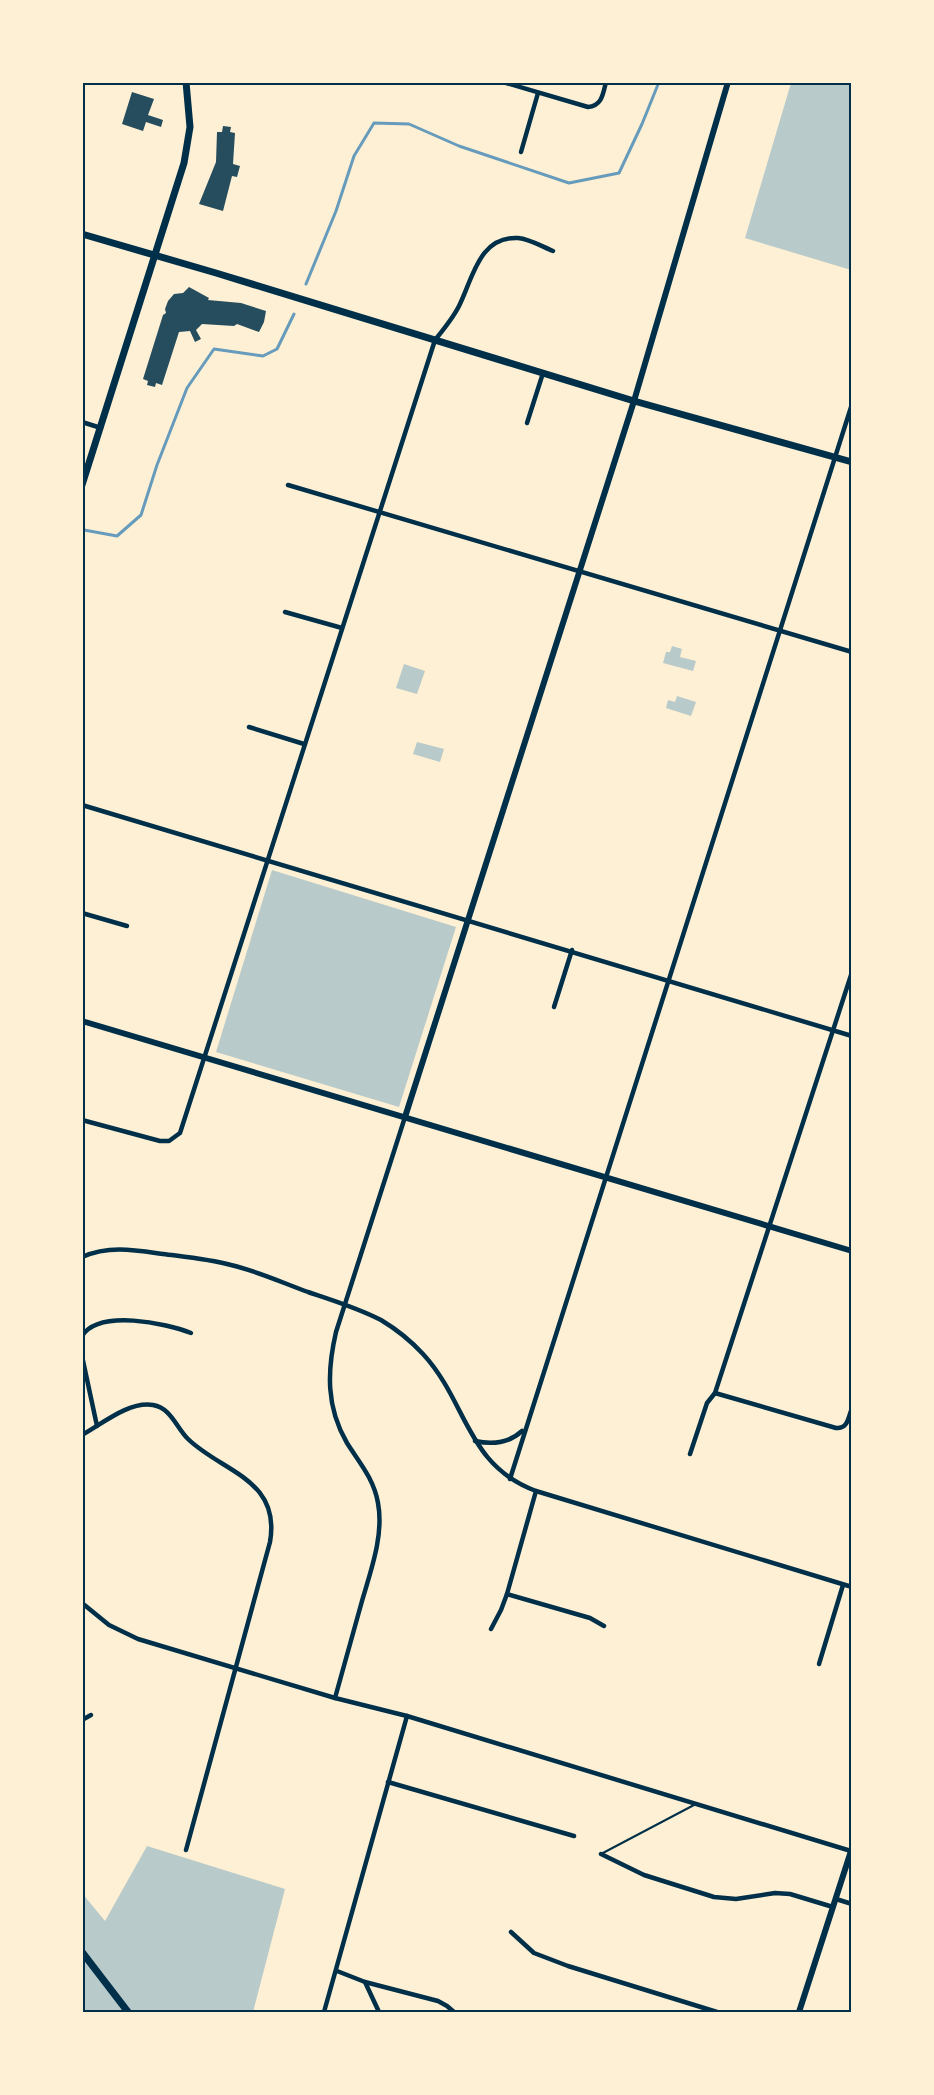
<svg xmlns="http://www.w3.org/2000/svg" width="934" height="2095" font-family="Poppins,sans-serif">
	<style>
		.green { fill: #b9caca }
		.lines { fill: none; stroke-linecap: round; stroke-linejoin: round }
		.stream { stroke: #669bbc; stroke-width: 3 }
		.building { fill: #264d5e }
		.service { stroke: #003049; stroke-width: 2 }
		.minor { stroke: #003049; stroke-width: 4.5 }
		.tertiary { stroke: #003049; stroke-width: 6 }
		.secondary { stroke: #003049; stroke-width: 7 }
		.neatline { fill: none; stroke: #003049; stroke-width: 2 }
	</style>
	<rect width="100%" height="100%" fill="#fdf0d5"/>
	<g class="green">
		<polygon points="791,83 851,83 851,270 745,238"/>
		<polygon points="672,646 682,649 680,657 696,661 693,671 663,663 666,652 670,652"/>
		<polygon points="404,664 425,671 417,694 396,688"/>
		<polygon points="677,696 696,702 691,716 666,708 668,700 675,702"/>
		<polygon points="417,742 444,749 440,762 413,754"/>
		<polygon points="272,870 456,927 399,1107 216,1052"/>
		<polygon points="147,1846 285,1889 253,2012 83,2012 82,1893 105,1921"/>
	</g>
	<g class="lines">
		<g class="stream">
			<polyline points="306,284 336,211 354,156 374,123 409,124 459,146 569,183 619,173 642,124 659,82"/>
			<polyline points="84,530 117,536 141,515 157,465 187,388 214,349 263,356 277,349 294,314"/>
		</g>
	</g>
	<g class="building">
		<polygon points="132,92 154,99 148,115 163,120 161,127 146,122 143,131 122,124"/>
		<polygon points="223,126 231,127 230,132 235,133 233,164 240,166 237,177 232,176 223,211 199,204 216,162 217,132 222,132"/>
		<polygon points="189,287 209,298 208,300 241,303 266,311 264,322 259,332 237,324 234,326 202,324 196,330 201,339 195,342 190,331 179,332 162,385 156,383 155,387 147,385 148,381 143,379 163,315 166,313 165,309 168,301 174,294 183,293"/>
	</g>
	<g class="lines">
		<polyline class="service" points="601,1854 694,1805"/>
		<g class="minor">
			<path d="M503 82 588 107C602 106 603 94 606 82"/>
			<polyline points="521,152 538,93"/>
			<polyline points="82,422 101,428"/>
			<polyline points="527,423 543,373"/>
			<polyline points="288,485 852,652"/>
			<polyline points="285,612 342,628"/>
			<polyline points="249,727 304,744"/>
			<polyline points="82,805 852,1036"/>
			<polyline points="82,913 127,926"/>
			<polyline points="554,1007 572,950"/>
			<path d="M82 1120 160 1141H169L180 1133 435 340C444 329 453 318 459 306 473 278 479 236 518 238 530 239 543 247 553 251"/>
			<path d="M82 1257C109 1245 135 1250 163 1254 186 1257 208 1259 231 1265 257 1271 283 1283 308 1292 332 1300 358 1308 381 1320 396 1329 411 1341 423 1354 468 1403 466 1465 536 1491L852 1587"/>
			<path d="M82 1336C99 1309 166 1323 191 1333"/>
			<polyline points="82,1356 97,1426"/>
			<path d="M715 1393 836 1428C848 1429 848 1418 852 1408"/>
			<path d="M82 1435C102 1424 129 1401 153 1405 171 1408 176 1427 188 1439 222 1472 281 1479 270 1542L186 1850"/>
			<path d="M475 1441C493 1445 509 1443 522 1431"/>
			<polyline points="690,1454 707,1403 715,1393 852,972"/>
			<polyline points="510,1479 852,404"/>
			<polyline points="507,1594 590,1618 604,1626"/>
			<polyline points="82,1603 109,1625 138,1639 335,1698 407,1716 851,1851"/>
			<polyline points="491,1629 501,1610 507,1594 536,1491"/>
			<polyline points="819,1664 843,1585"/>
			<path d="M335 1698C344 1665 353 1633 362 1601 371 1570 384 1535 378 1503 374 1479 359 1462 347 1443 326 1407 327 1371 336 1332L405 1117"/>
			<polyline points="82,1720 91,1715"/>
			<polyline points="388,1782 574,1836"/>
			<polyline points="601,1854 644,1875 714,1897 736,1899 775,1893 790,1894 833,1907"/>
			<polyline points="836,1899 852,1904"/>
			<polyline points="511,1932 534,1953 568,1966 717,2012"/>
			<polyline points="337,1971 365,1982 379,2012"/>
			<polyline points="365,1982 438,2001 447,2006 454,2012"/>
			<polyline points="324,2012 407,1716"/>
		</g>
		<g class="tertiary">
			<polyline points="82,1021 852,1251"/>
			<polyline points="405,1117 634,401 728,82"/>
			<polyline points="799,2012 852,1848"/>
		</g>
		<g class="secondary">
			<polyline points="82,234 216,273 634,401 852,462"/>
			<polyline points="82,485 184,163 190,127 186,82"/>
			<polyline points="82,1952 128,2012"/>
		</g>
	</g>
	<rect width="934" height="2095" fill="none" stroke="#fdf0d5" stroke-width="168"/>
	<rect x="84" y="84" width="766" height="1927" class="neatline"/>
</svg>
